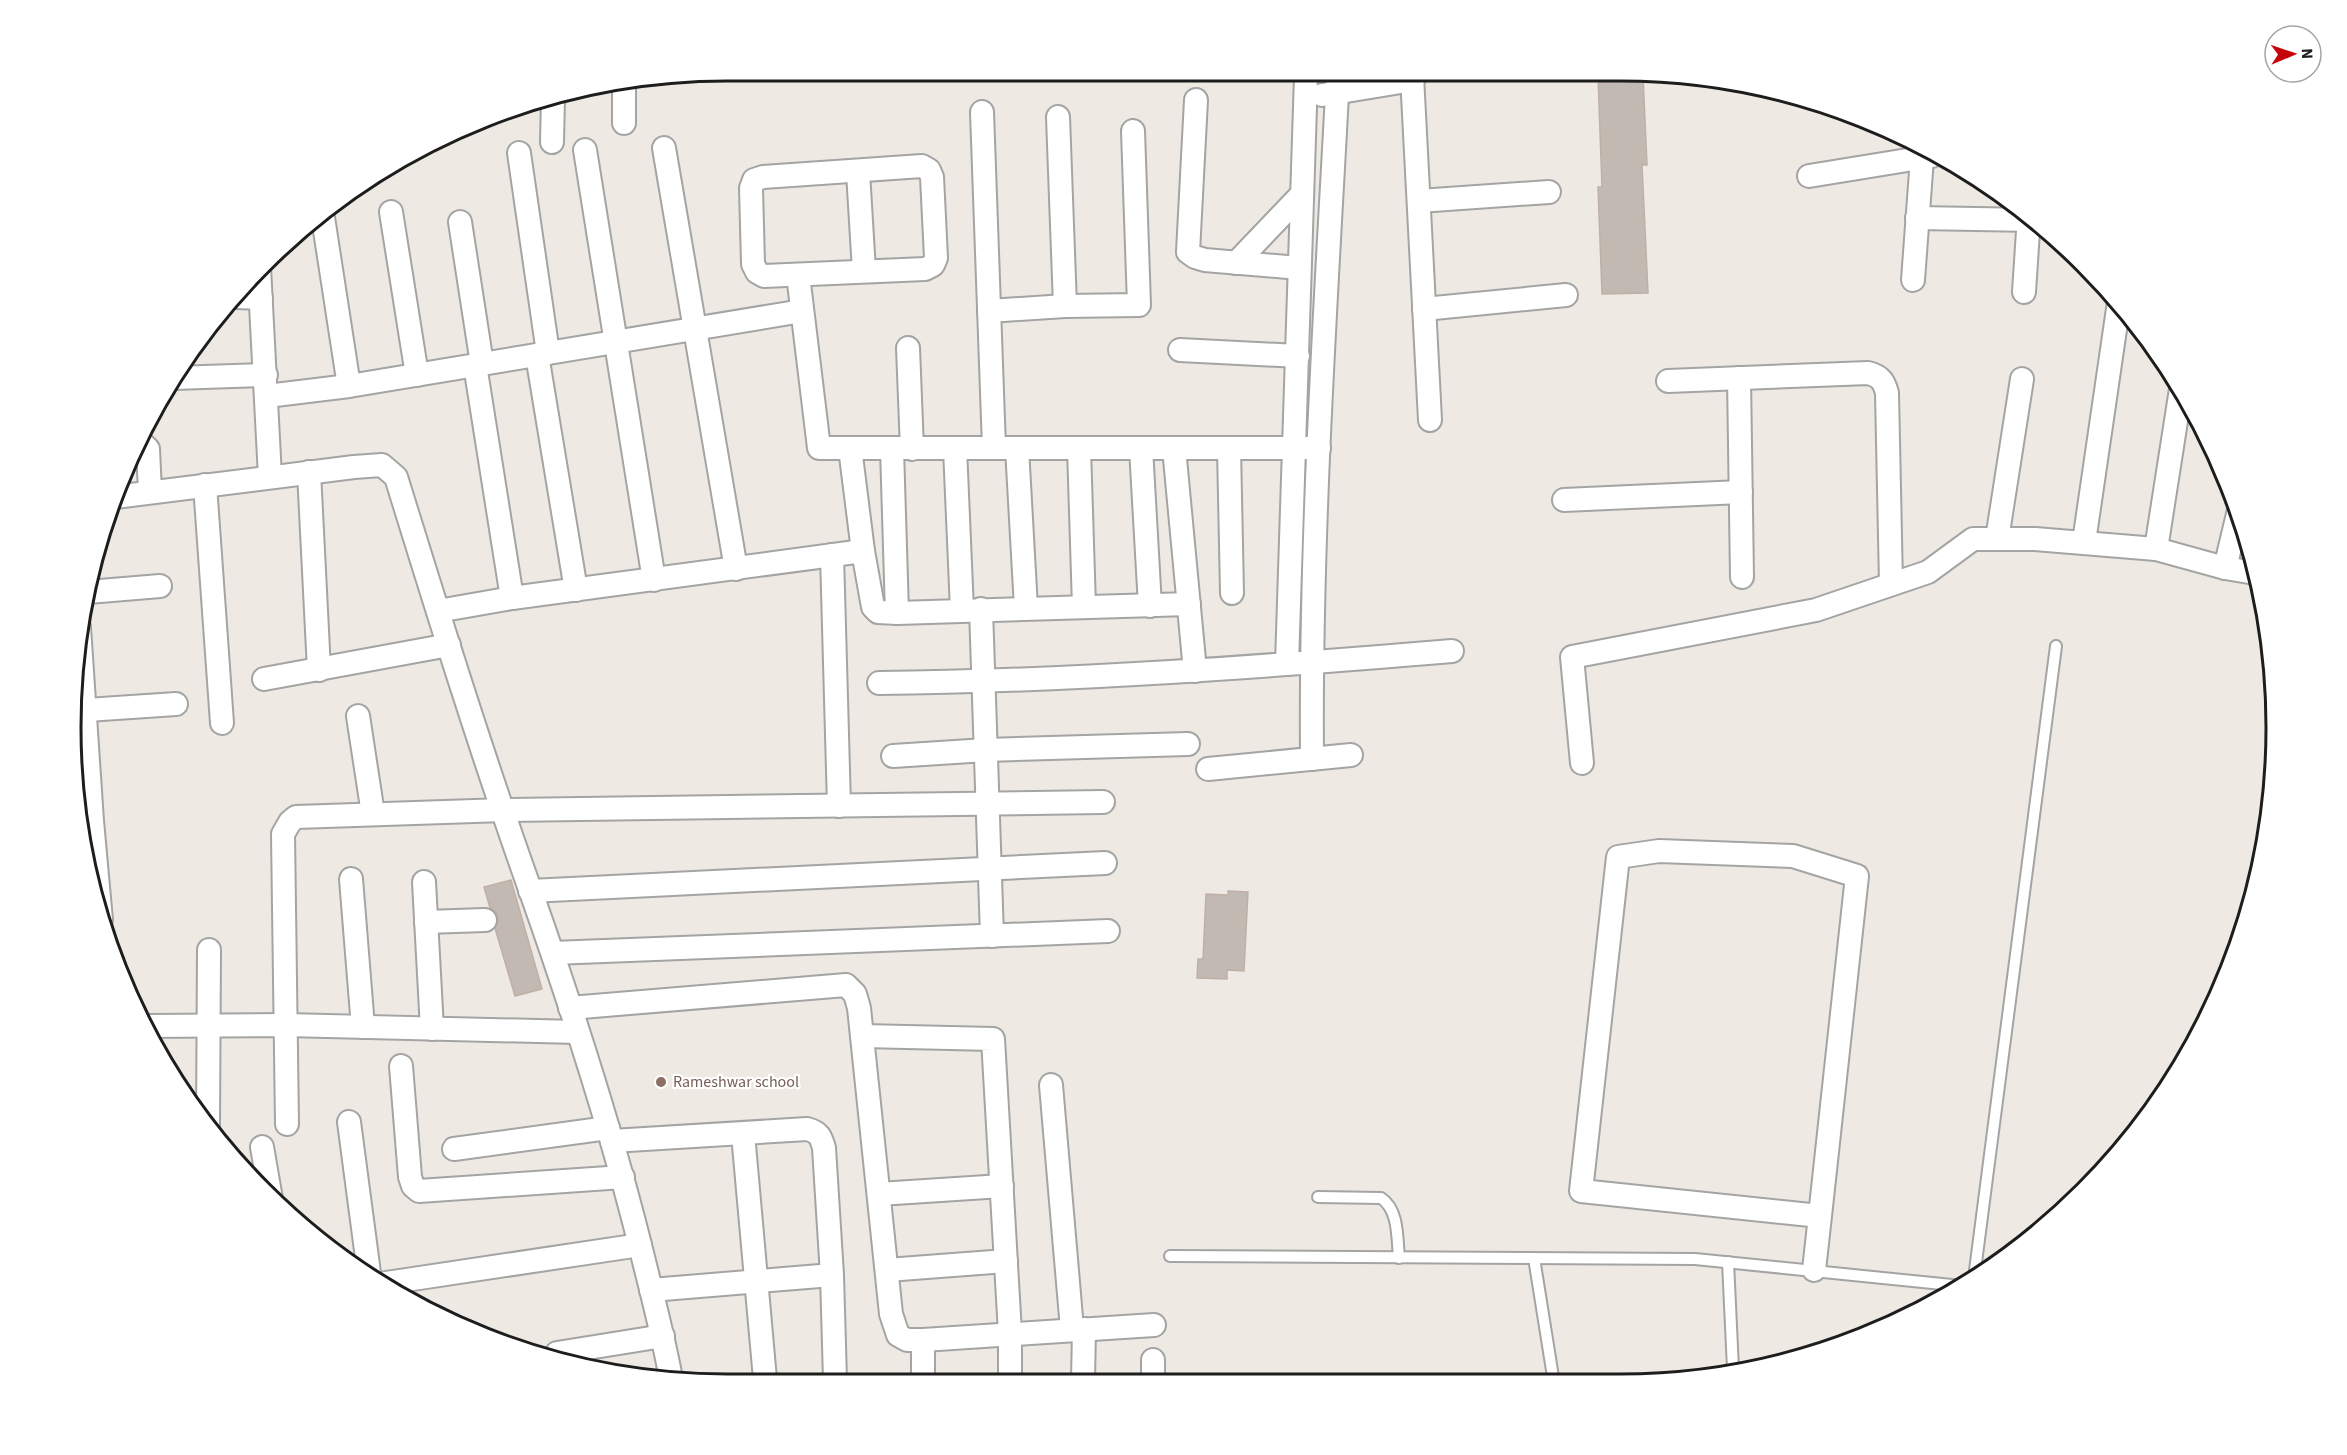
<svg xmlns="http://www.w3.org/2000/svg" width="2347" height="1455" font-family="'Source Sans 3',sans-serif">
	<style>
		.building { fill: #c2b9b2; stroke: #bfb0a6; stroke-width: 1.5 }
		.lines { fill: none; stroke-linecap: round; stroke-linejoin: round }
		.lane-casing { stroke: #a4a4a4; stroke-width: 14 }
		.street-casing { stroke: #a4a4a4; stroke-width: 26 }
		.lane { stroke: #fff; stroke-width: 10 }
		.street { stroke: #fff; stroke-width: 22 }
		.education-dot { fill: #8d6e63; stroke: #fff; stroke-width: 2 }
		.labels { text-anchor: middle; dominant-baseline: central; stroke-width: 4.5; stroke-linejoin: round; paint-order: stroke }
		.education-label { font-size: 16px; fill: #785e54; stroke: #fff; text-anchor: start }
		.rim { fill: none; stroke: #1d1d1d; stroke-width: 3 }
	</style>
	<rect width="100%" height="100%" fill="#eeeae3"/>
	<g class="building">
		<polygon points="1598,76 1643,76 1647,165 1642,165 1648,293 1602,294 1598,187 1602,187"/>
		<polygon points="511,880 542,989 515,996 495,928 498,919 496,912 490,908 484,887"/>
		<polygon points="1228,891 1248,892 1244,971 1227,970 1227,979 1197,978 1198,959 1203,959 1206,894 1228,895"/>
	</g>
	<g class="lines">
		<defs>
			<g id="lane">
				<path d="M1318 1197 1381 1198C1399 1210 1397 1238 1399 1258"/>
				<polyline points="1170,1256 1695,1259 1962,1286"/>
				<polyline points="1534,1258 1554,1383"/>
				<polyline points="1728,1262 1733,1369"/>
				<polyline points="1974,1278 2056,646"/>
			</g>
			<g id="street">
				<polyline points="1412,76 1430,420"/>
				<polyline points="624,80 624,123"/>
				<polyline points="1322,95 1413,80"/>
				<polyline points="1196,100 1188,252 1195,257 1205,260 1299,268"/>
				<polyline points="982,112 994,448"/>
				<polyline points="1058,117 1065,306"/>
				<polyline points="552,142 553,97"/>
				<polyline points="664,148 736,569"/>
				<polyline points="585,150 654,580"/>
				<polyline points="519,153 548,353"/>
				<polygon points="922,166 929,170 932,177 936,258 933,265 925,269 764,276 757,272 753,264 751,188 754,180 763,177"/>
				<polyline points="858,172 864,271"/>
				<polyline points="1809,176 1932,156"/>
				<polyline points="1419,201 1549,192"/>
				<polyline points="322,211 349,386"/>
				<polyline points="391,212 417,375"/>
				<polyline points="1917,218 2034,220"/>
				<polyline points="460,222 482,364"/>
				<polyline points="1236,263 1301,195"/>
				<polyline points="259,267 270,477"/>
				<polyline points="798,275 819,448 1319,448"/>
				<polyline points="1913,280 1922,158"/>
				<polyline points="2024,292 2029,216"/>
				<polyline points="235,297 261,298"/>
				<polyline points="1424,309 1566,295"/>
				<polyline points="989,311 1065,306 1139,305 1133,131"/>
				<polyline points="908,348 912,449"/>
				<polyline points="1180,350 1298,356"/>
				<polyline points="537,355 576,590"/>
				<polyline points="475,365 512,598"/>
				<polyline points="174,378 266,375"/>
				<polyline points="1739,378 1742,577"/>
				<path d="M1668 381 1868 373C1880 376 1884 381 1887 393L1891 584"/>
				<polyline points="267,396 349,386 802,311"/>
				<polyline points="142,443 148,449 150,492"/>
				<polyline points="850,448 863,551 873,607 878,612 897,613 1189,604"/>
				<polyline points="955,448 962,610"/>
				<polyline points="1017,448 1026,608"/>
				<polyline points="1079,448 1084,607"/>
				<polyline points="1141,448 1150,606"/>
				<polyline points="1174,448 1195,671"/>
				<polyline points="1229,448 1232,593"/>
				<polyline points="892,449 897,613"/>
				<polyline points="309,472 319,670"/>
				<polyline points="205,485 222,723"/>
				<path d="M115 497 354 467 382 465 396 477C439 616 482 755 531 892 572 1008 610 1126 640 1245 651 1290 663 1334 671 1379"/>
				<polyline points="1564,500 1741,492"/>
				<polyline points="1997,539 2022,379"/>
				<polyline points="2084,542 2119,302"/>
				<polyline points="2156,549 2181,389"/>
				<polyline points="832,555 839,806"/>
				<polyline points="2225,568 2239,510"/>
				<polyline points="88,592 160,586"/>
				<polyline points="981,609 992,936"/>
				<polyline points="438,611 512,598 863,551"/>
				<polyline points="79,627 92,821 101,920"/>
				<polyline points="1287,664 1306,76"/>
				<polyline points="264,679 449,645"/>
				<path d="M879 683C1071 681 1261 667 1452 651"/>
				<polyline points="72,711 176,704"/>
				<polyline points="358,716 373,814"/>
				<polyline points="893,756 986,750 1188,744"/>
				<path d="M1312 759C1310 531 1326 303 1338 76"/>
				<polyline points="1582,763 1572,657 1816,610 1928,572 1973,539 2035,539 2156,549 2225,568 2255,573"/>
				<polyline points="1208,769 1351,755"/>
				<polyline points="351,879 363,1027"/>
				<polyline points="424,882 432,1029"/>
				<polyline points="530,891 1105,863"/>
				<polyline points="426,922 485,920"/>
				<polyline points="553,953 1108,931"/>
				<polyline points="570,1008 846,985 855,994 859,1008 891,1314 898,1335 907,1340 923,1340 1154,1325"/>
				<polyline points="148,1026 286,1025 577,1032"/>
				<polyline points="863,1036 993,1039 1010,1333 1010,1380"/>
				<polyline points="401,1066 410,1177 413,1186 419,1191 623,1177"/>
				<polyline points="1051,1085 1072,1329"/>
				<polyline points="349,1122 369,1273"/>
				<polyline points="287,1124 283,834 290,822 296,817 504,810 1103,802"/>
				<polyline points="208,1126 209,950"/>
				<polyline points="743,1134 765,1379"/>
				<path d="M612 1141 807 1129C819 1132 821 1137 824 1148L832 1275 835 1380"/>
				<polyline points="262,1147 271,1199"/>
				<polyline points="454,1149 608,1128"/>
				<polyline points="879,1194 1002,1186"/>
				<polyline points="887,1270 1006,1261"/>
				<polyline points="1814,1270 1820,1216 1857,876 1793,856 1659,851 1618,857 1581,1191 1820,1216"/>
				<polyline points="386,1283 640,1245"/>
				<polyline points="651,1290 832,1275"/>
				<polyline points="923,1340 923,1380"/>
				<polyline points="558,1356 557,1353 663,1336"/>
				<polyline points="1083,1381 1084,1329"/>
				<polyline points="1153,1381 1153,1360"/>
			</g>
		</defs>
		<use href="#lane" class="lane-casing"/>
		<use href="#street" class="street-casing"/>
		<use href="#lane" class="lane"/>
		<use href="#street" class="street"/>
	</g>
	<circle class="education-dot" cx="661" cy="1082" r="6"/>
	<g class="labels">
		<g class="education-label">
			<text x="673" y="1082">Rameshwar school</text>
		</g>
	</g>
	<path d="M0 0H2347V1455H0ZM727 81H1620A646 646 0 0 1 2266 727V728A646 646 0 0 1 1620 1374H727A646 646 0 0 1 81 728V727A646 646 0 0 1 727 81Z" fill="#fff" fill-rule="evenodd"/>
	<path class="rim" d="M727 81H1620A646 646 0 0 1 2266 727V728A646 646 0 0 1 1620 1374H727A646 646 0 0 1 81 728V727A646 646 0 0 1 727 81Z"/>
	<g transform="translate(2293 54) rotate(88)"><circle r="28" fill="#ffffff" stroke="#a5a5a5" stroke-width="1.5"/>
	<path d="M0-4.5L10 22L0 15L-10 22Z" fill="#c6040b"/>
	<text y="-9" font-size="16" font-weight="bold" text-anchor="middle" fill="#1d1d1d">N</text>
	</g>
</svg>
